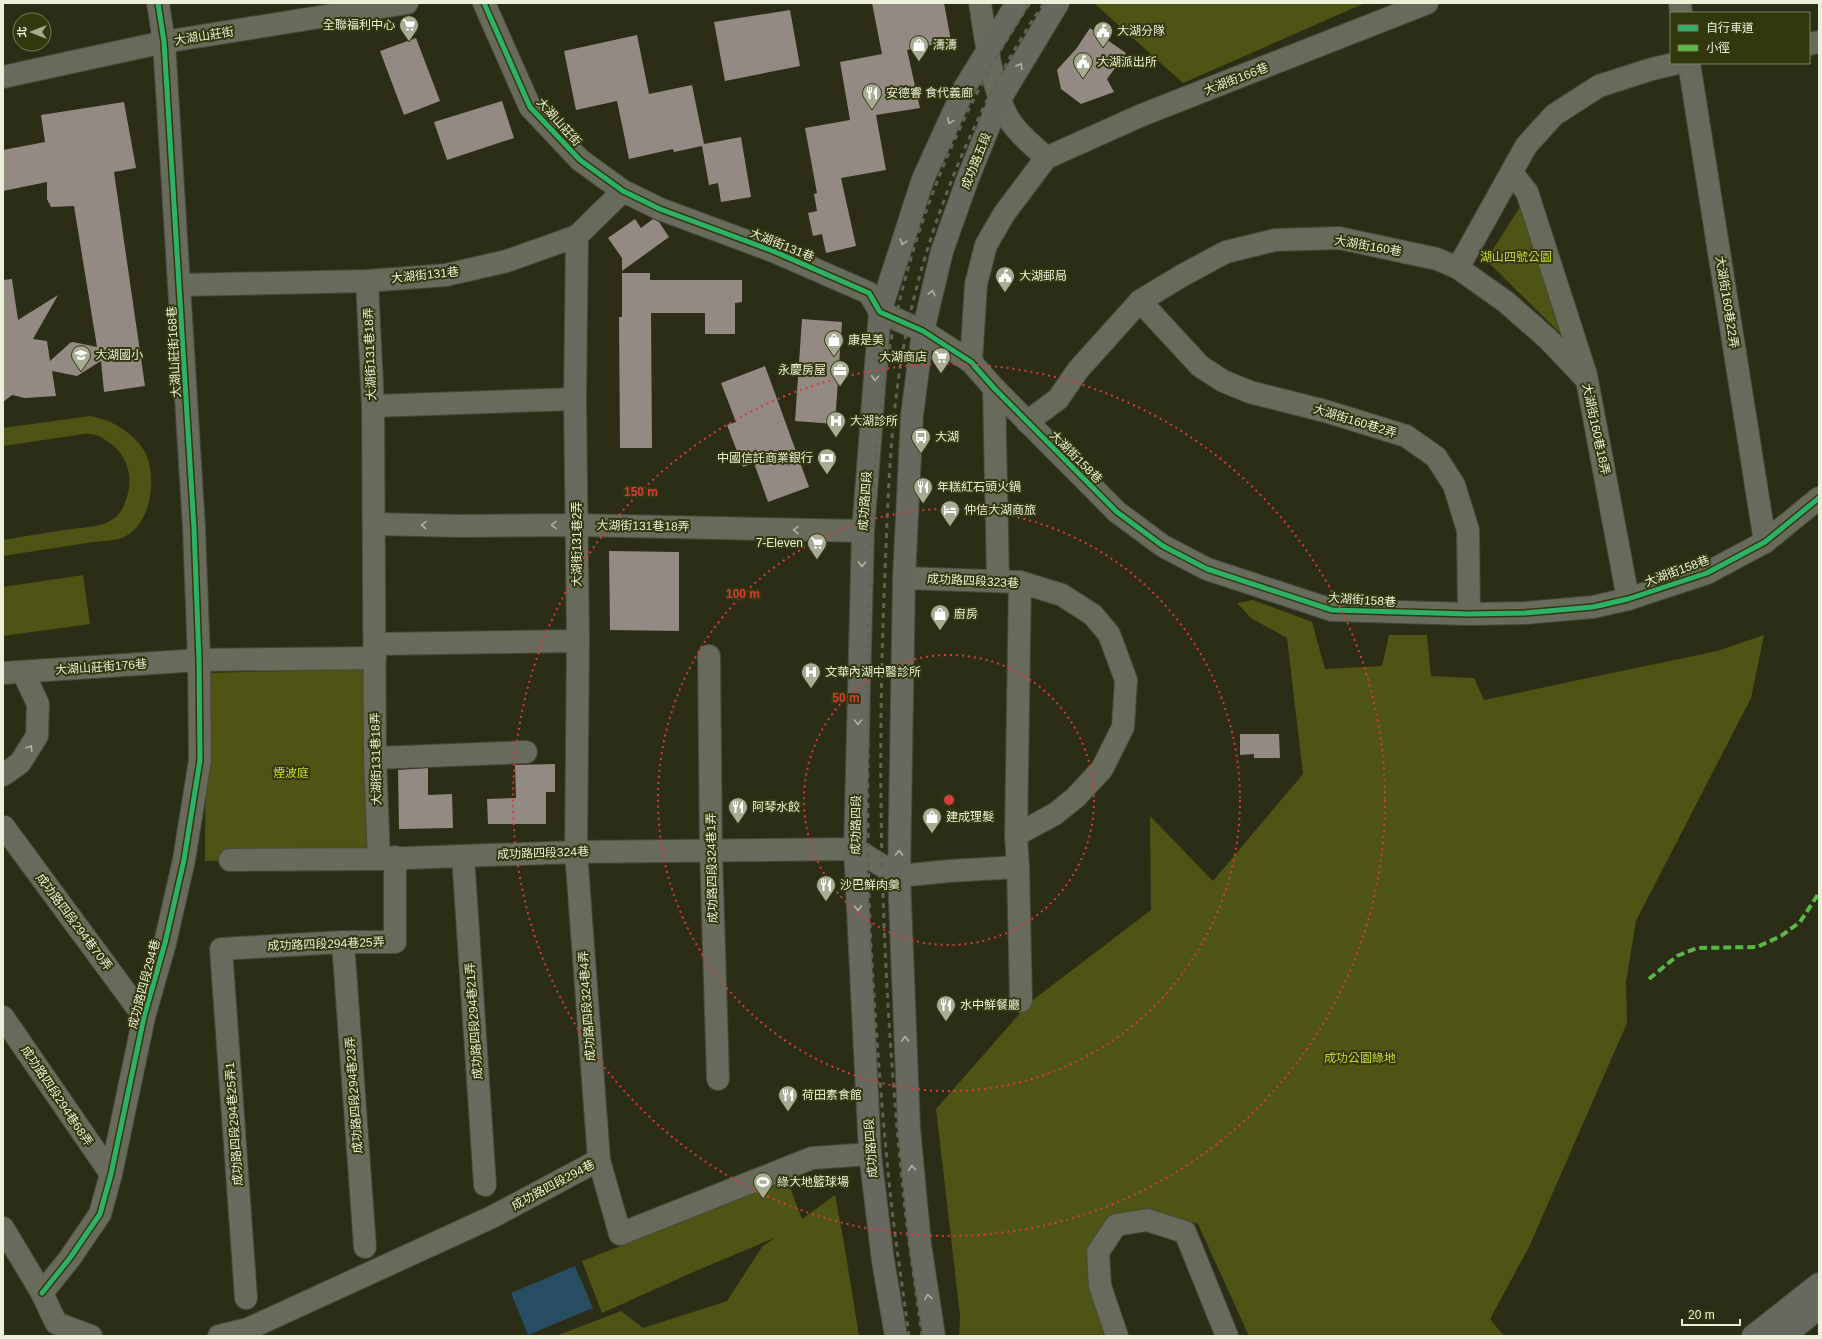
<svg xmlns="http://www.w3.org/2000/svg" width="1822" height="1339" font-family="Arial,'Noto Sans TC',sans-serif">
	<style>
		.green { fill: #4e5414 }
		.water { fill: #264d61 }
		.building { fill: #928a83 }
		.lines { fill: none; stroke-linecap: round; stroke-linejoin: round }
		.minor-casing { stroke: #474a38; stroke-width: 24 }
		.major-casing { stroke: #474a38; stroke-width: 24 }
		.minor { stroke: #686a5b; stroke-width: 22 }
		.major { stroke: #67685e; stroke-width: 22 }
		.rail { stroke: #626453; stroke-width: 3; stroke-dasharray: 5 5; stroke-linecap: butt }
		.quiet { stroke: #58b947; stroke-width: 4; stroke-dasharray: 8 4; stroke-linecap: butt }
		.cycleway-casing { stroke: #32370d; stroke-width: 8 }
		.cycleway { stroke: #2db169; stroke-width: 5 }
		.oneway { stroke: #b0b3a2 }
		.oneway2 { stroke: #b1b4a0 }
		.ring { fill: none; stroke: #d83c3a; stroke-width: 2; stroke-dasharray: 2 4 }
		.labels { text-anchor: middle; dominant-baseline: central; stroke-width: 4; stroke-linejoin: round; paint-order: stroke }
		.poi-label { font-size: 12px; fill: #ecf0d9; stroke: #32370d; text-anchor: start }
		.street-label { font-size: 12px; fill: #ecf0d9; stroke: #32370d }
		.park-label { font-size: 12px; fill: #cadb29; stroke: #32370d }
		.centre { fill: #d83c3a; stroke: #32370d; stroke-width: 2 }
		.ring-label { font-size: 12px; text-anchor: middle; font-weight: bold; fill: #d83c3a; stroke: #32370d; stroke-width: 4; stroke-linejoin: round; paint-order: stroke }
	</style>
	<rect width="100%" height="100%" fill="#2b2d17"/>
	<g class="green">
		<polygon points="1097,3 1365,3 1183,83 1096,5"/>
		<polygon points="1520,207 1530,222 1561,334 1486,260"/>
		<path d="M90 416C111 419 136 434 146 454 157 480 151 522 126 536 117 541 103 541 93 542 63 547 33 551 3 556V540C26 536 49 532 72 529 86 527 102 527 113 519 120 515 123 508 125 502 135 479 128 454 107 441 100 436 93 433 84 434L3 446V428Z"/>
		<polygon points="83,575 90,624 3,636 3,587"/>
		<polygon points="1253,600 1312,622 1325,669 1382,666 1389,635 1427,635 1431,676 1474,678 1484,700 1717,651 1764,635 1751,698 1636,921 1626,982 1627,1023 1529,1247 1490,1319 1504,1336 1249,1336 1198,1224 1146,1208 1110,1217 1087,1257 1108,1336 959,1336 960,1315 936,1109 1029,1003 1151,910 1150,816 1213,881 1303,774 1287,638 1251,618 1237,603"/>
		<polygon points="375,669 379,859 205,861 206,673"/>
		<polygon points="785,1174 802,1219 835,1195 844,1243 859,1336 556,1336 621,1311 643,1328 727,1301 762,1247 774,1238 698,1270 602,1313 582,1261 677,1224"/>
	</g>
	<polygon class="water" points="575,1266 593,1308 528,1335 511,1293"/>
	<g class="building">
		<polygon points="872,3 944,3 951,41 907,50 920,108 876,115 886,170 841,178 856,246 826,253 822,234 813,236 808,213 817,211 814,194 817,193 805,128 850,120 840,62 882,54"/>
		<polygon points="790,10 800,66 725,81 714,22"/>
		<polygon points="1090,28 1126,53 1107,79 1114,92 1081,104 1061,89 1057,70 1076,49"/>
		<polygon points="637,35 649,94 692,85 704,144 741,137 751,197 721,202 718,183 709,185 702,146 674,152 673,149 629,159 617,101 576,110 564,51"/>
		<polygon points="416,38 440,101 404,115 380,51"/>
		<polygon points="502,101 514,138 447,160 434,122"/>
		<polygon points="124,102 136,168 114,172 145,386 104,392 101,361 77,376 52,371 56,396 25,398 12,395 3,402 3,280 12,279 18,320 58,295 33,339 47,341 50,361 70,343 73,342 97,347 74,206 51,207 47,199 47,182 3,191 3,150 45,142 41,115"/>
		<polygon points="635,219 641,228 653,219 659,222 669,237 622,271 622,258 608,238"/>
		<polygon points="622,273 650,273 650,280 742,280 742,302 735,303 735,334 705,334 705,313 651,313 652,448 620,448 619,317 622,317"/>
		<polygon points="802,319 842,322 835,424 795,421"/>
		<polygon points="765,366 809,487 768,502 754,463 743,467 727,425 736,422 721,383"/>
		<polygon points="609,551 679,552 679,631 610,630"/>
		<polygon points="1240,734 1279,734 1280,758 1254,758 1254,754 1240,755"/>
		<polygon points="555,764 555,792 546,792 546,824 488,824 487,799 516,798 515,765"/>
		<polygon points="428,768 428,795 452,794 453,828 399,829 398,770"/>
	</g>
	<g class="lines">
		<defs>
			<g id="minor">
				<polyline points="484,3 530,107 580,160 623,191 660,209 773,251 869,293 880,312 923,331 971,362 994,388 1117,512 1163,546 1207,569 1332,610 1469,614 1525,613 1593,607 1628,599 1707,573 1765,542 1819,498"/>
				<polyline points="1680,3 1681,13"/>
				<polyline points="1809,44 1819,42"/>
				<polyline points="1689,63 1765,542"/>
				<polyline points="3,77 164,42 407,3"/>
				<polyline points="1046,158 1142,115 1427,3"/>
				<polyline points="1512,173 1527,192 1586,375"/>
				<polyline points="577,236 575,399 578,641 576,852 599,1160 620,1234 812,1158 870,1154"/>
				<polyline points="1458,268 1526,146 1554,115 1599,86 1652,69 1678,63"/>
				<polyline points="367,281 373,406 375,758 379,859"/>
				<polyline points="180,285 367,281 446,275 507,261 577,236 623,191"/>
				<polyline points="1140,301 1200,366 1223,381 1250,392 1325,411 1406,436 1436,457 1454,485 1468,530 1469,614"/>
				<path d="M971 362 976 284 986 245 1004 214 1046 158C1035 147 1022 137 1013 125 993 100 985 35 980 3"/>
				<polyline points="994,388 998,580"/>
				<polyline points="373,406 575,399"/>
				<polyline points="1027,422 1058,399 1078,370 1140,301 1183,275 1226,252 1275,240 1339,238 1437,259 1458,268 1506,302 1548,339 1587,380 1628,599"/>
				<polyline points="375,524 461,526 577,525 863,531"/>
				<polyline points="904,578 1020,582 1062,595 1093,615 1109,634 1126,680 1123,727 1102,769 1075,798 1055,814 1016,835"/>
				<polyline points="1020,582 1016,835 1018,867 1021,1001"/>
				<polyline points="376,644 578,641"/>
				<polyline points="709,656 711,851 718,1079"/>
				<polyline points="3,673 199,660 375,658"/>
				<polyline points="375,758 526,752"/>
				<polyline points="3,775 20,763 37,736 38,704 23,672"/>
				<polyline points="4,827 144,1017"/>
				<polyline points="463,856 485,1185"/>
				<polyline points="230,860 379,859 576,852 855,849 899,876 949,871 1018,867"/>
				<polyline points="343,942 365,1247"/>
				<polyline points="3,1017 111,1174"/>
				<polyline points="3,1228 42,1293 56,1323 91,1336"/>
				<polyline points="42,1293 70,1258 100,1214 111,1174 144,1017 165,943 184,860 200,760 199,660 194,528 164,42 158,3"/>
				<polyline points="246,1298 221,949 343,942 395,942 395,857"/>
				<polyline points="219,1336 248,1329 492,1217 599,1160"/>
				<polyline points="1117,1336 1100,1286 1098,1252 1116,1225 1147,1220 1185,1232 1227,1336"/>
			</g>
			<g id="major">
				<polyline points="896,1336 883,1261 870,1154 855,849 863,531 880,312 923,179 965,87 1017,3"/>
				<polyline points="934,1336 920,1244 909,1128 899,876 904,578 912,415 923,331 942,251 968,178 1000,99 1058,3"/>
				<polyline points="1753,1336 1819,1284"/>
				<polyline points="1784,1336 1819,1308"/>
			</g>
		</defs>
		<use href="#minor" class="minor-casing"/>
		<use href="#major" class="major-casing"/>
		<use href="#minor" class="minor"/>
		<use href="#major" class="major"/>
		<g class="rail">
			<path d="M909 1336C903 1291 896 1245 891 1200 882 1116 876 1031 871 947 867 867 868 787 868 707 869 605 870 499 882 398 899 258 952 120 1030 3"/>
			<path d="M922 1336C916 1291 909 1245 904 1200 883 1000 876 798 884 597 888 505 889 413 908 324 931 215 981 95 1044 3"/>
		</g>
		<polyline class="quiet" points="1649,979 1677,956 1697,948 1757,947 1781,936 1800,922 1819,893"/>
		<defs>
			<g id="cycleway">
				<polyline points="484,3 530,107 580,160 623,191 660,209 773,251 869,293 880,312 923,331 971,362 994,388 1117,512 1163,546 1207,569 1332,610 1469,614 1525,613 1593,607 1628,599 1707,573 1765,542 1819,498"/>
				<polyline points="42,1293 70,1258 100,1214 111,1174 144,1017 165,943 184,860 200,760 199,660 194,528 164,42 158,3"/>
			</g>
		</defs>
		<use href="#cycleway" class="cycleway-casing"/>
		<use href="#cycleway" class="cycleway"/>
	</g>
	<defs><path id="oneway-chevron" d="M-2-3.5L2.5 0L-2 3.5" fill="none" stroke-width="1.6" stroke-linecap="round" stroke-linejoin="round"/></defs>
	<g class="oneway">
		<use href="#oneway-chevron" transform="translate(1020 66) rotate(-59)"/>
		<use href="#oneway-chevron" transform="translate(950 121) rotate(114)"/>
		<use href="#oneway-chevron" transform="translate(903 242) rotate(108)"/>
		<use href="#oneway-chevron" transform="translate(932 293) rotate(-76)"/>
		<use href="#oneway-chevron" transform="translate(875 378) rotate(94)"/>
		<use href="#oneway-chevron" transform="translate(862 564) rotate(91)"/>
		<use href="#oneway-chevron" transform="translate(858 722) rotate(91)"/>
		<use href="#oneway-chevron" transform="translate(899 853) rotate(-89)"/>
		<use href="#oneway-chevron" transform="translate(858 908) rotate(87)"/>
		<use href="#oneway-chevron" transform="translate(905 1039) rotate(-92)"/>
		<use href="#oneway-chevron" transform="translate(912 1168) rotate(-95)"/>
		<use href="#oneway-chevron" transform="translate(928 1297) rotate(-99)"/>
	</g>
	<g class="oneway2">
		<use href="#oneway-chevron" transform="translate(424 525) rotate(-178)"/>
		<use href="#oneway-chevron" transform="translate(554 525) rotate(179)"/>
		<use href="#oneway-chevron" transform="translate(796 530) rotate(-179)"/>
		<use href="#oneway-chevron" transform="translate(30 748) rotate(-56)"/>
	</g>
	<g class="ring">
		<circle cx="949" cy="800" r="145"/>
		<circle cx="949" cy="800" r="291"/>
		<circle cx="949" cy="800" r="436"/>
	</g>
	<defs>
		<symbol id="supermarket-pin" viewBox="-11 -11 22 30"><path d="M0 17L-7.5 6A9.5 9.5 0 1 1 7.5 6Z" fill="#a8ac95" stroke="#32370d"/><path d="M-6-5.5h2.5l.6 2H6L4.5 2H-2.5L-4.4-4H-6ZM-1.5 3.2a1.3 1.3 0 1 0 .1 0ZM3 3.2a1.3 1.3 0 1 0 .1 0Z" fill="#fff"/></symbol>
		<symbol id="civic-pin" viewBox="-11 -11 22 30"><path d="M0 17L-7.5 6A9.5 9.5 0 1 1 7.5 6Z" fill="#a8ac95" stroke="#32370d"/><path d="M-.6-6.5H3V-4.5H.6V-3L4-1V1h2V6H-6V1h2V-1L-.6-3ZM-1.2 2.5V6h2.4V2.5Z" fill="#fff"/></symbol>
		<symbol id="shop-pin" viewBox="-11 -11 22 30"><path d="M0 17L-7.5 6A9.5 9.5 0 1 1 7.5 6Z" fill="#a8ac95" stroke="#32370d"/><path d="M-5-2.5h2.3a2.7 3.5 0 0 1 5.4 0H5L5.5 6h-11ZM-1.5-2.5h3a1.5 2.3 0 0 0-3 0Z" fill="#fff"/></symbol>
		<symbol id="restaurant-pin" viewBox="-11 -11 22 30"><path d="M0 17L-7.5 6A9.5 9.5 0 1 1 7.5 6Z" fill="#a8ac95" stroke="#32370d"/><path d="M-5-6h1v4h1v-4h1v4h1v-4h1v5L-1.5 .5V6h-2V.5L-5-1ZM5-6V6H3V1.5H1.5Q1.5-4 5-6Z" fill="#fff"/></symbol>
		<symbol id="school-pin" viewBox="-11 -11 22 30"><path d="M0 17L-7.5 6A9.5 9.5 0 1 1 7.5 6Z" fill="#a8ac95" stroke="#32370d"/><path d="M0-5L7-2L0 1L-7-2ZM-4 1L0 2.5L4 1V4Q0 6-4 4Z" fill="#fff"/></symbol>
		<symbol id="office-pin" viewBox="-11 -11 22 30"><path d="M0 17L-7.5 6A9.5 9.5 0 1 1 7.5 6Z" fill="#a8ac95" stroke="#32370d"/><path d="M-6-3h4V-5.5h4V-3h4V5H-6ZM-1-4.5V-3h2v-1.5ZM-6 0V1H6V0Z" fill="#fff"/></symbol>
		<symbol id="hospital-pin" viewBox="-11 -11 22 30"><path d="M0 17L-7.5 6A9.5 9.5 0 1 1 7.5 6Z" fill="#a8ac95" stroke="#32370d"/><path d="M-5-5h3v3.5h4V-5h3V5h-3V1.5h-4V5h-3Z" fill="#fff"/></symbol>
		<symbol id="bus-pin" viewBox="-11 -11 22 30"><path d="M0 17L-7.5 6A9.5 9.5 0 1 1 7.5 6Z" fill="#a8ac95" stroke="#32370d"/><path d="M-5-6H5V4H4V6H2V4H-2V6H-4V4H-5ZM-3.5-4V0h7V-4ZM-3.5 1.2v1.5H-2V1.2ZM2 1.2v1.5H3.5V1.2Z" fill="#fff"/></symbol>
		<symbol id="bank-pin" viewBox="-11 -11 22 30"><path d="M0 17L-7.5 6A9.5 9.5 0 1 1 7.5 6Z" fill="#a8ac95" stroke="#32370d"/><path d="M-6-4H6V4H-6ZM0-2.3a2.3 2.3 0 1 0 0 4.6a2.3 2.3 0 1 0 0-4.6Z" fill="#fff"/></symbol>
		<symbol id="hotel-pin" viewBox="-11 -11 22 30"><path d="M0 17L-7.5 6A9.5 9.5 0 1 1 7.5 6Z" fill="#a8ac95" stroke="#32370d"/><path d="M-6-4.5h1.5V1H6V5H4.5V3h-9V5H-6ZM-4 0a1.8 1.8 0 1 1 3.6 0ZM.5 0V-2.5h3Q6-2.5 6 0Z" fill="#fff"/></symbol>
		<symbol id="stadium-pin" viewBox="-11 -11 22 30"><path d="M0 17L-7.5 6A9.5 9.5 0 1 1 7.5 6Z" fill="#a8ac95" stroke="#32370d"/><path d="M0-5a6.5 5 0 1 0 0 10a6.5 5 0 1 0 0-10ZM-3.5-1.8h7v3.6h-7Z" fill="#fff"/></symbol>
	</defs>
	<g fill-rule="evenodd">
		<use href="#supermarket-pin" x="398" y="14" width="22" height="30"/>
		<use href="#civic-pin" x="1092" y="20" width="22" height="30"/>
		<use href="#shop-pin" x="908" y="34" width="22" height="30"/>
		<use href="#civic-pin" x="1072" y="51" width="22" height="30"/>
		<use href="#restaurant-pin" x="861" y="82" width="22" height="30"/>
		<use href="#civic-pin" x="994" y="265" width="22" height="30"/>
		<use href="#shop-pin" x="823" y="329" width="22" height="30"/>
		<use href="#school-pin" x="70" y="344" width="22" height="30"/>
		<use href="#supermarket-pin" x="930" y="346" width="22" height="30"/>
		<use href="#office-pin" x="829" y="359" width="22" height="30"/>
		<use href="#hospital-pin" x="825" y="410" width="22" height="30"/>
		<use href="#bus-pin" x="910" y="426" width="22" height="30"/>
		<use href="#bank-pin" x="816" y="447" width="22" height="30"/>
		<use href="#restaurant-pin" x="912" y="476" width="22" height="30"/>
		<use href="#hotel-pin" x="939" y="499" width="22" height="30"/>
		<use href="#supermarket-pin" x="806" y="532" width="22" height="30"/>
		<use href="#shop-pin" x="929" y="603" width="22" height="30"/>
		<use href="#hospital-pin" x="800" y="661" width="22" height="30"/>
		<use href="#restaurant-pin" x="727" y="796" width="22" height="30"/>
		<use href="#shop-pin" x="921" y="806" width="22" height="30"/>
		<use href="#restaurant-pin" x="815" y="874" width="22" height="30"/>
		<use href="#restaurant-pin" x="935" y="994" width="22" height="30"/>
		<use href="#restaurant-pin" x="777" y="1084" width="22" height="30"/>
		<use href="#stadium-pin" x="752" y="1171" width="22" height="30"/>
	</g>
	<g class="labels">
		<g class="poi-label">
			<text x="395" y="25" text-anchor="end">全聯福利中心</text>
			<text x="1117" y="31">大湖分隊</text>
			<text x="933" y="45">濤濤</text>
			<text x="1097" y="62">大湖派出所</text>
			<text x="886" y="93">安德睿 食代義廊</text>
			<text x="1019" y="276">大湖郵局</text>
			<text x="848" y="340">康是美</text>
			<text x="95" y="355">大湖國小</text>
			<text x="927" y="357" text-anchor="end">大湖商店</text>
			<text x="826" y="370" text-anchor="end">永慶房屋</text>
			<text x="850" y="421">大湖診所</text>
			<text x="935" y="437">大湖</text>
			<text x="813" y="458" text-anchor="end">中國信託商業銀行</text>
			<text x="937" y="487">年糕紅石頭火鍋</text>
			<text x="964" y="510">仲信大湖商旅</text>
			<text x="803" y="543" text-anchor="end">7-Eleven</text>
			<text x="954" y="614">廚房</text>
			<text x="825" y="672">文華內湖中醫診所</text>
			<text x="752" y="807">阿琴水餃</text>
			<text x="946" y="817">建成理髮</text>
			<text x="840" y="885">沙巴鮮肉羹</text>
			<text x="960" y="1005">水中鮮餐廳</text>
			<text x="802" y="1095">荷田素食館</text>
			<text x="777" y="1182">綠大地籃球場</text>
		</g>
		<g class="street-label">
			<text transform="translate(204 36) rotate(-9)">大湖山莊街</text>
			<text transform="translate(1236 79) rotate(-21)">大湖街166巷</text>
			<text transform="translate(559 122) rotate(48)">大湖山莊街</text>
			<text transform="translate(976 161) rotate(-68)">成功路五段</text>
			<text transform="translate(782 245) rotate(22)">大湖街131巷</text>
			<text transform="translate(1368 246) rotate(10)">大湖街160巷</text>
			<text transform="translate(425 275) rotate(-6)">大湖街131巷</text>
			<text transform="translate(1727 302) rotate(81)">大湖街160巷22弄</text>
			<text transform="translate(174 352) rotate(-93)">大湖山莊街168巷</text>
			<text transform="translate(370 354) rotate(-92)">大湖街131巷18弄</text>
			<text transform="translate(1355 421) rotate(17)">大湖街160巷2弄</text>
			<text transform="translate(1596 429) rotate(78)">大湖街160巷18弄</text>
			<text transform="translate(1076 457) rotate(45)">大湖街158巷</text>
			<text transform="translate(865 501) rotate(-86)">成功路四段</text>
			<text transform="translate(643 526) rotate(1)">大湖街131巷18弄</text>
			<text transform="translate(577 544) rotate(-90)">大湖街131巷2弄</text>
			<text transform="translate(1677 571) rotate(-20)">大湖街158巷</text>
			<text transform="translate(973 581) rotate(3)">成功路四段323巷</text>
			<text transform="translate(1362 600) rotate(4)">大湖街158巷</text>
			<text transform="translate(101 667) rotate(-4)">大湖山莊街176巷</text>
			<text transform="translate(376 759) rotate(-91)">大湖街131巷18弄</text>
			<text transform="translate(856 825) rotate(-89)">成功路四段</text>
			<text transform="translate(543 853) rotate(-2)">成功路四段324巷</text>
			<text transform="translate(712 868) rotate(-91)">成功路四段324巷1弄</text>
			<text transform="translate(74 922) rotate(53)">成功路四段294巷70弄</text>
			<text transform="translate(326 944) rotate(-2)">成功路四段294巷25弄</text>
			<text transform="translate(144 984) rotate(-75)">成功路四段294巷</text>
			<text transform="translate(587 1006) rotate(-94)">成功路四段324巷4弄</text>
			<text transform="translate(474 1021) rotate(-94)">成功路四段294巷21弄</text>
			<text transform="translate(354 1095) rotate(-94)">成功路四段294巷23弄</text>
			<text transform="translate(57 1096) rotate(56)">成功路四段294巷68弄</text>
			<text transform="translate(234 1124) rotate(-94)">成功路四段294巷25弄1</text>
			<text transform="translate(871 1148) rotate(-94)">成功路四段</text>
			<text transform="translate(553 1185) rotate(-28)">成功路四段294巷</text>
		</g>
		<g class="park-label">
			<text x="1516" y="257">湖山四號公園</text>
			<text x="291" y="773">煙波庭</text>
			<text x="1360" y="1058">成功公園綠地</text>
		</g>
	</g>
	<circle cx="949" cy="800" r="6" class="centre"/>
	<g class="ring-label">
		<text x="641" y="496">150 m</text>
		<text x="743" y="598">100 m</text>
		<text x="846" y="702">50 m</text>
	</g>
	<rect width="1822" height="1339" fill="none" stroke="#ecf0d9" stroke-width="8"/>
	<rect x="1670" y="12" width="140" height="52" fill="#32370d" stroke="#7c815f"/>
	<rect x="1678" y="25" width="20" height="6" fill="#2db169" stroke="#7c815f"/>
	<text x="1706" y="32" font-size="12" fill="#ecf0d9">自行車道</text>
	<rect x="1678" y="45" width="20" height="6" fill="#58b947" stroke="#7c815f"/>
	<text x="1706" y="52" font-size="12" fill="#ecf0d9">小徑</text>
	<g transform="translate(32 32) rotate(270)"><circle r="19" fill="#32370d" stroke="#7c815f"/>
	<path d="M0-3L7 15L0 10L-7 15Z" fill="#a8ac95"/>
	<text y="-6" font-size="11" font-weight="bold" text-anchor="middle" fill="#ecf0d9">北</text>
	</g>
	<path d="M1682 1319v6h58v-6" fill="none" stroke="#ecf0d9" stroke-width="2"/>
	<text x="1688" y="1319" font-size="12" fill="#ecf0d9" stroke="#32370d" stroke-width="3" paint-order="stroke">20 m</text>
</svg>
